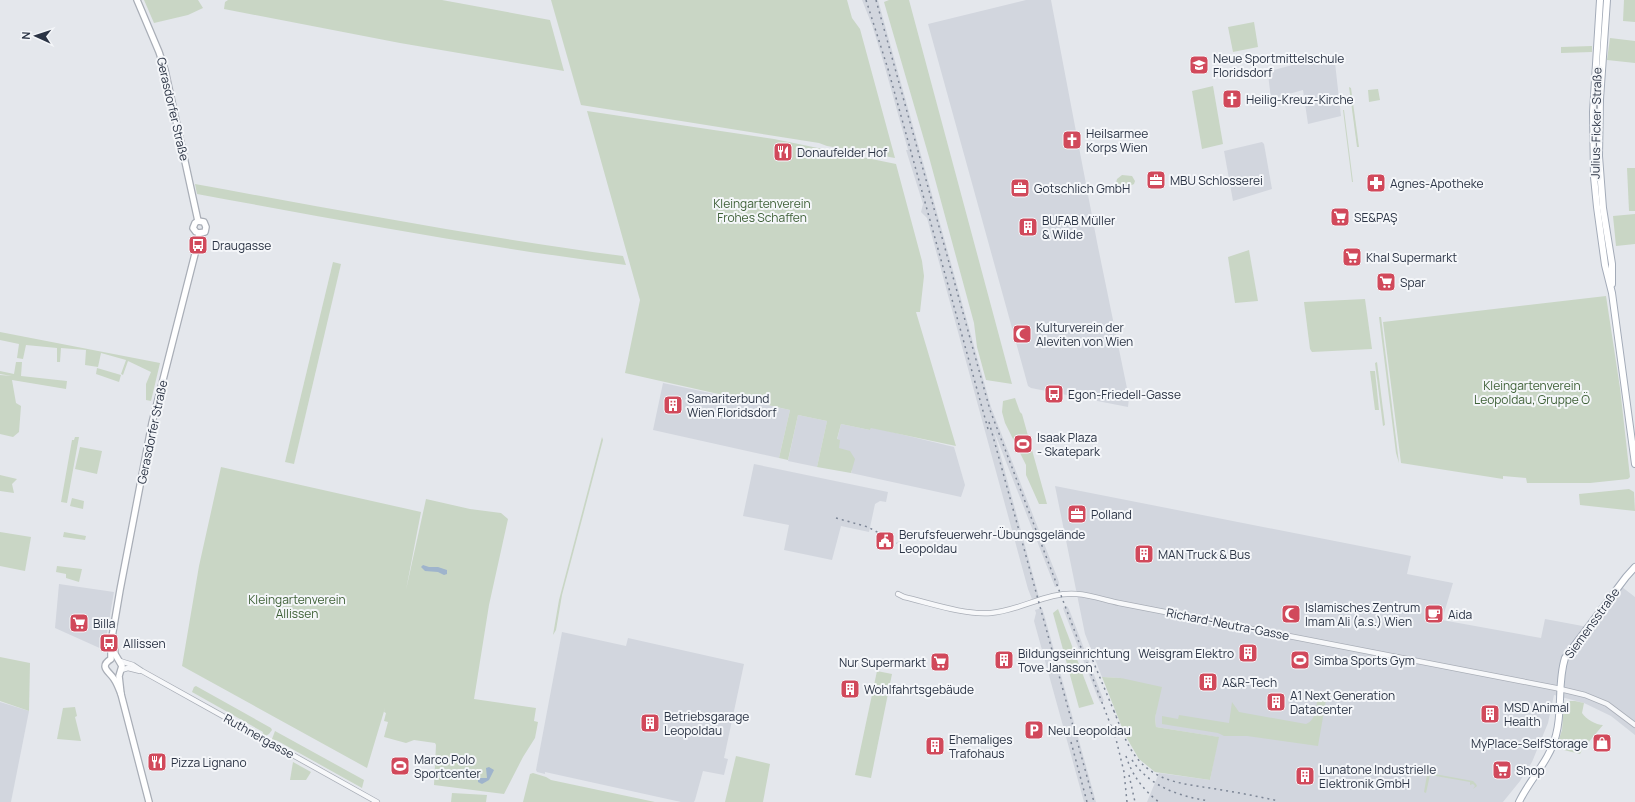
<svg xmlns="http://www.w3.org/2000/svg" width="1635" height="802" font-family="Manrope,sans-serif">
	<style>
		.built { fill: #d2d6de }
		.green { fill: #c9d6c5 }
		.water { fill: #9fb4cc }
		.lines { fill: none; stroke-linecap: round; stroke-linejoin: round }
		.tertiary-casing { stroke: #a9aeb7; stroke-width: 6 }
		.secondary-casing { stroke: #a9aeb7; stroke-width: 8 }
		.primary-casing { stroke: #a3abb8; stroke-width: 8 }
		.tertiary { stroke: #f7f8fa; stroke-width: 4.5 }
		.secondary { stroke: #fff; stroke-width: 5.5 }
		.primary { stroke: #fff; stroke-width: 6 }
		.rail { stroke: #7d8696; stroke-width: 1.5; stroke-dasharray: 2 4; stroke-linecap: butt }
		.labels { text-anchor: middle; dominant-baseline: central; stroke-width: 4; stroke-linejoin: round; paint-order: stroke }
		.poi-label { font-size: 12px; fill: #2b3445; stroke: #f4f6f9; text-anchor: start }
		.street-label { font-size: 12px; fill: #2b3445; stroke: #f4f6f9 }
		.park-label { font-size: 12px; fill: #3f6138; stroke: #f4f6f9 }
	</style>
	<rect width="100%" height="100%" fill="#e4e7ec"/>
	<g class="built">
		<polygon points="862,0 878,0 991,407 1059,582 1059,586 1055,587 994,431 1039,597 1032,599 1028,589 927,218 921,212 923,204 906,150 908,150 884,64 872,25"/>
		<polygon points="1026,0 1051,0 1097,242 1129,398 1128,407 1031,388 1028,386 928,24"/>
		<polygon points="1334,54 1341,116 1308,124 1303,90 1271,99 1268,74 1270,71"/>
		<polygon points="1262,142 1264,144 1272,189 1233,201 1224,151"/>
		<polygon points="663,383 790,410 779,458 653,430"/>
		<polygon points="798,415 827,421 817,467 788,461"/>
		<polygon points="841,424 870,430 871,427 954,447 965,485 961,497 851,473 852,471 839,448 837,440"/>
		<polygon points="754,464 888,492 886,502 880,501 875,504 869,532 841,526 832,560 784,550 789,525 743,516"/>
		<polygon points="1055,486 1411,556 1407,574 1453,583 1442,620 1541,638 1545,619 1588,627 1622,587 1635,597 1635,735 1611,716 1584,703 1554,695 1548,723 1532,762 1520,781 1503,802 1147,802 1159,773 1210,780 1218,737 1156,727 1155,718 1157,706 1121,678 1102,677 1085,634"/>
		<polygon points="59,584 114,592 104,650 55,628"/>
		<polygon points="1067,606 1069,609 1104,701 1100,702 1098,698 1064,611 1063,608"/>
		<polygon points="1042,608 1044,614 1096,802 1084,802 1034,621 1036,613 1035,610"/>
		<polygon points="562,632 626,646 628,638 744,664 724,758 728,759 724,775 703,771 695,800 694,802 681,802 545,772 545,774 537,772 536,770"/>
		<polygon points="0,702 29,711 11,802 0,802"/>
	</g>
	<g class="green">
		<polygon points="144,0 198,0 203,8 188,15 154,23"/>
		<polygon points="228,0 442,0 550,20 564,71 400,43 224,9 225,2"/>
		<polygon points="551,0 847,0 852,18 860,29 895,158 827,146 819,143 581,105"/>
		<polygon points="889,0 909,0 1012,384 986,380 977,347 974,323 929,157 884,2"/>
		<polygon points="1624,0 1635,0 1635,22 1623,21"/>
		<polygon points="1254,22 1258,47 1233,52 1228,27"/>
		<polygon points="1610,38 1635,41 1635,63 1607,60"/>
		<polygon points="1592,46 1592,52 1561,53 1561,47"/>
		<polygon points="1213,86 1223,144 1202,149 1192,91"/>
		<polygon points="1349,87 1351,88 1359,147 1357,147"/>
		<polygon points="1378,89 1380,100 1369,102 1368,90"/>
		<polygon points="1343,110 1344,110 1353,182 1352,182"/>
		<polygon points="587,111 774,139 896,164 922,261 924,276 920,312 916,312 956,446 871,428 870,430 841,424 837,439 840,440 839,448 850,451 855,459 851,473 817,467 827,421 798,415 788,460 779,458 790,410 625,373 640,300"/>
		<polygon points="1627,168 1635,168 1635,211 1629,211"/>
		<polygon points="1122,175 1132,176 1135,181 1134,184 1123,189 1117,187 1116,183 1117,179"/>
		<path d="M195 184C337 210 480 237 623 256L626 265C482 247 340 220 197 194Z"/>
		<polygon points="1635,214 1635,244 1616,246 1613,216"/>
		<polygon points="1249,250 1258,301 1235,303 1228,257"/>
		<polygon points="333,262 341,264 294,464 285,462"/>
		<polygon points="1606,296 1620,388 1630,477 1628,479 1590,483 1527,483 1526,478 1503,476 1503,479 1401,463 1383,322"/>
		<polygon points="1365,299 1372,349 1312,352 1310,349 1304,302"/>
		<polygon points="1379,317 1381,317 1399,463 1396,453"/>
		<polygon points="0,332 160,363 151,401 146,400 146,384 151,372 128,361 123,375 121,374 126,360 101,353 98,367 85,365 86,350 61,348 60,362 57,362 57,348 26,345 23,359 17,358 19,344 0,340"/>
		<polygon points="16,362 22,362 21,376 67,381 66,389 12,380 16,403 21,406 19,432 13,437 0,434 0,375 12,376 0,374 0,371 14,374"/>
		<polygon points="1377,362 1385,425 1383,426 1375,363"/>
		<polygon points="97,368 121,375 119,382 96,374"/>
		<polygon points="1370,371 1375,371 1379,410 1375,410"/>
		<polygon points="1015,398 1020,412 1022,414 1047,504 1039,504 1026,475 1026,465 1005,423 1002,412 1003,401"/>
		<polygon points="75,437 79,437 67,503 61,502 72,440 74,440"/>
		<polygon points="602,437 603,440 562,595 556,630 553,635 559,600"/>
		<polygon points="80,447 102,451 97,474 75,469"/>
		<polygon points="221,467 421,512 406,590 426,499 470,509 501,513 508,519 489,605 474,699 536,708 534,721 538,722 535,738 523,757 504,794 434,785 436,745 435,743 414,740 406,743 384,737 388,722 384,721 386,713 384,712 385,708 367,768 182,666 199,566"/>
		<polygon points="0,475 17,479 12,484 14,493 0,491"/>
		<polygon points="1629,489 1634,492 1635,511 1580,505 1579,494"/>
		<polygon points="72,498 84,501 83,509 70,506"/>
		<polygon points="0,532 31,537 25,571 0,566"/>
		<polygon points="64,532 86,536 85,540 63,537"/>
		<polygon points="57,566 82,569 79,582 66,578 66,574 56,572"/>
		<polygon points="1058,609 1094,704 1079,708 1053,613"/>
		<polygon points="0,657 30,663 29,711 0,701"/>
		<polygon points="877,671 892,674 871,778 855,775"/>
		<polygon points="1102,677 1121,678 1162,687 1155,718 1156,727 1219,737 1210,780 1155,772 1139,759 1125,735"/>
		<polygon points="196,686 271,728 272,730 269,734 264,737 262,735 263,732 192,692 194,687"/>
		<path d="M1318 692 1327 694 1318 746 1247 736H1224L1218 733 1162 724V716L1178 719 1179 715 1229 723 1232 702 1239 712 1306 724C1318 719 1316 704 1318 692Z"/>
		<path d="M1567 701H1575L1584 703 1582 713C1586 719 1596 725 1603 725L1582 750 1580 754 1556 748 1562 730 1564 703Z"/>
		<polygon points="75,707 77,716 75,717 81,741 57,739 63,708"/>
		<polygon points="275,731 364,780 362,788 276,740 274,742 272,739"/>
		<polygon points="736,756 770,764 763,802 725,802"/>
		<polygon points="293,762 311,772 306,780 290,780"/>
		<polygon points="533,773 546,777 551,780 655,802 523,802 530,774"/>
		<polygon points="1429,773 1473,781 1476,784 1477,786 1473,789 1475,786 1473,784 1470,785 1470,782 1430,775 1426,793 1424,792 1427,775"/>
		<polygon points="452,793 487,795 486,802 451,802"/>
	</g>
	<g class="water">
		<polygon points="423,565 429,567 438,567 447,570 447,574 444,575 438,572 425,571 421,567"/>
		<polygon points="489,767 494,770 489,780 482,784 478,782 478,778 487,778 486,768"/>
	</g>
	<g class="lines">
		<defs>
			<g id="tertiary">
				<path d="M898 594 904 597C930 603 963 615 991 613 1019 611 1049 591 1077 594 1091 595 1105 600 1119 603L1556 688 1585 695 1607 704 1635 725"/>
				<polyline points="120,661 133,665 142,671 377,802"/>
				<polyline points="121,670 128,668 140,671"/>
			</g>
			<g id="secondary">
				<polyline points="137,0 159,52 165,70 198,221"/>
				<polyline points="198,221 204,222 206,227 205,232 199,233"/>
				<polyline points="198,221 195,223 193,228 196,232 199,233"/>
				<polyline points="114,645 115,654 122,666 119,676 121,694 149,802"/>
				<path d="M121 694C119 689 117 683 114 679 110 672 98 667 111 659V643L120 590 152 423 197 246 199 233"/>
			</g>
			<g id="primary">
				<polyline points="1600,0 1593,112 1594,177 1597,207 1605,265 1612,293 1635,464"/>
				<polyline points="1607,0 1600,99 1599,156 1603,208 1612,264 1612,284"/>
				<path d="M1519 802C1530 779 1550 760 1556 735 1563 710 1557 683 1565 658L1626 577 1635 567"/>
			</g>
		</defs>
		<use href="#tertiary" class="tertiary-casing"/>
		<use href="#secondary" class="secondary-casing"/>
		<use href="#primary" class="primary-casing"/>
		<use href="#tertiary" class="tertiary"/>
		<use href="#secondary" class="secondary"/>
		<use href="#primary" class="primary"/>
		<g class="rail">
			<polyline points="866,0 888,69 988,429"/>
			<polyline points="876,0 990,410 1116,739 1124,772 1127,802"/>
			<polyline points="989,422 1094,802"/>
			<polyline points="836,518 868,527 897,543"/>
			<polyline points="1088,649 1116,716"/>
			<path d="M1114 711C1120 726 1126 744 1136 757 1158 785 1190 784 1222 790 1241 793 1260 797 1279 801"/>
			<polyline points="1071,742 1087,802"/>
			<path d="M1126 756C1132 775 1143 790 1159 802"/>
			<path d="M1132 760C1150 787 1179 796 1209 801"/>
			<polyline points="1129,775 1135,802"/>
		</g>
	</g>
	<defs>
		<symbol id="school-square" viewBox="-11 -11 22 22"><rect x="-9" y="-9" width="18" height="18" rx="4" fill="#d1495b" stroke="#f4f6f9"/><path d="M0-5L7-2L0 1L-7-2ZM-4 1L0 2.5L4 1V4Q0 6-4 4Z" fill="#fff"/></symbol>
		<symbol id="church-square" viewBox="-11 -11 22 22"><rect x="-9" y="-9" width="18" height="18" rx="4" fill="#d1495b" stroke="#f4f6f9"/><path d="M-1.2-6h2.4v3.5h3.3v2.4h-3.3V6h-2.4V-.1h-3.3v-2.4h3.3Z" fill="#fff"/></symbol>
		<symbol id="restaurant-square" viewBox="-11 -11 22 22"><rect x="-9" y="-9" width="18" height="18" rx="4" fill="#d1495b" stroke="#f4f6f9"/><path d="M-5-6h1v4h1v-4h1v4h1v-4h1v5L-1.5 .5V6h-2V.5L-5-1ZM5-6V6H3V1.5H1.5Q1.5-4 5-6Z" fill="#fff"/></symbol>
		<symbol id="office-square" viewBox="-11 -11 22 22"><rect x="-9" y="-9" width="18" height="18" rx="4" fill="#d1495b" stroke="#f4f6f9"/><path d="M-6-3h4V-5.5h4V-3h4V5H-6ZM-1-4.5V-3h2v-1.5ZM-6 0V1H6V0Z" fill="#fff"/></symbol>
		<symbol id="pharmacy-square" viewBox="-11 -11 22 22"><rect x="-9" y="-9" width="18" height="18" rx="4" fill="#d1495b" stroke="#f4f6f9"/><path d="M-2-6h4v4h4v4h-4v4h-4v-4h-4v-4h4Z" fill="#fff"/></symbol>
		<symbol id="supermarket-square" viewBox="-11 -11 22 22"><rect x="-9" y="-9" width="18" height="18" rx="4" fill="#d1495b" stroke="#f4f6f9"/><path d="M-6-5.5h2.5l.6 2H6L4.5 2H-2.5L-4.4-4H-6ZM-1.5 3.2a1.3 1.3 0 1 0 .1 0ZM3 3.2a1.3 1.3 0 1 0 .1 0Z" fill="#fff"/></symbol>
		<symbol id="building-square" viewBox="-11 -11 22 22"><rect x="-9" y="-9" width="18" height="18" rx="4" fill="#d1495b" stroke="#f4f6f9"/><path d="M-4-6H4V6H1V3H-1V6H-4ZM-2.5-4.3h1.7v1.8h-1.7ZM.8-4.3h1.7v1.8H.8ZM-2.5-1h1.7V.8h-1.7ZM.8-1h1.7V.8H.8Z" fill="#fff"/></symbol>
		<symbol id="bus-square" viewBox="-11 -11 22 22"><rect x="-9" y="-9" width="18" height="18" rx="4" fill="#d1495b" stroke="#f4f6f9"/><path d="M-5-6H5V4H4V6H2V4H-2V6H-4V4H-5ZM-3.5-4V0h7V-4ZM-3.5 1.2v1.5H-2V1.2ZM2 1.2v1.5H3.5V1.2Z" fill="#fff"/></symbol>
		<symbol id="mosque-square" viewBox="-11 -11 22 22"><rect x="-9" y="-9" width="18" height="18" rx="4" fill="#d1495b" stroke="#f4f6f9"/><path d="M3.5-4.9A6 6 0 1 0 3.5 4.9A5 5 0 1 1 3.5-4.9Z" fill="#fff"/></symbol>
		<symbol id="stadium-square" viewBox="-11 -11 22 22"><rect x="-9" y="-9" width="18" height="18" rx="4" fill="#d1495b" stroke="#f4f6f9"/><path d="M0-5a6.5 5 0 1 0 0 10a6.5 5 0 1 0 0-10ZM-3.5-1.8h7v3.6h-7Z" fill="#fff"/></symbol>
		<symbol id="civic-square" viewBox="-11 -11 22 22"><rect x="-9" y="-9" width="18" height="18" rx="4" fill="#d1495b" stroke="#f4f6f9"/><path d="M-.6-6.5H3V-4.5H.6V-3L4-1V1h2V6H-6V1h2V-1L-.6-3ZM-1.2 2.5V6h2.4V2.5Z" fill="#fff"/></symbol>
		<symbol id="cafe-square" viewBox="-11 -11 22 22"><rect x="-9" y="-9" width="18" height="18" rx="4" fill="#d1495b" stroke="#f4f6f9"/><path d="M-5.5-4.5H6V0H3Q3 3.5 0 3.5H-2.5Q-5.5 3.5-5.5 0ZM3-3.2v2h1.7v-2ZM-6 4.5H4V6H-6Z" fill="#fff"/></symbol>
		<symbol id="parking-square" viewBox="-11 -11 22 22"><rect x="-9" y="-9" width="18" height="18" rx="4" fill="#d1495b" stroke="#f4f6f9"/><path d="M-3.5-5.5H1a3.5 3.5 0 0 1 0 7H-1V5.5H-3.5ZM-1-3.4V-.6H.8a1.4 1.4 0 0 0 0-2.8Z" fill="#fff"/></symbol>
		<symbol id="shop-square" viewBox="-11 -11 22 22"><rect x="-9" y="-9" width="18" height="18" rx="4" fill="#d1495b" stroke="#f4f6f9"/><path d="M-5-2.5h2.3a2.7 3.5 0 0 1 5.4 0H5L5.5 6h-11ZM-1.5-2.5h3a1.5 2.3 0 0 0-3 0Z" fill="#fff"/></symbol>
	</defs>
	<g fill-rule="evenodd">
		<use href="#school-square" x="1188" y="54" width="22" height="22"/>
		<use href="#church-square" x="1221" y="88" width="22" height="22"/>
		<use href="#church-square" x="1061" y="129" width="22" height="22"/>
		<use href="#restaurant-square" x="772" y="141" width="22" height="22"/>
		<use href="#office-square" x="1145" y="169" width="22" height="22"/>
		<use href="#pharmacy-square" x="1365" y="172" width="22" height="22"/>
		<use href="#office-square" x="1009" y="177" width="22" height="22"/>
		<use href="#supermarket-square" x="1329" y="206" width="22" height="22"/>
		<use href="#building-square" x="1017" y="216" width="22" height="22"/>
		<use href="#bus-square" x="187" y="234" width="22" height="22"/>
		<use href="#supermarket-square" x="1341" y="246" width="22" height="22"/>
		<use href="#supermarket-square" x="1375" y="271" width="22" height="22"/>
		<use href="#mosque-square" x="1011" y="323" width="22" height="22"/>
		<use href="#bus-square" x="1043" y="383" width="22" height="22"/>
		<use href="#building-square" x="662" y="394" width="22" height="22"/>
		<use href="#stadium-square" x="1012" y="433" width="22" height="22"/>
		<use href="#office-square" x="1066" y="503" width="22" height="22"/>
		<use href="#civic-square" x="874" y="530" width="22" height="22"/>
		<use href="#building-square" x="1133" y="543" width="22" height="22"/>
		<use href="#mosque-square" x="1280" y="603" width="22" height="22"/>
		<use href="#cafe-square" x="1423" y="603" width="22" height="22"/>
		<use href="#supermarket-square" x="68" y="612" width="22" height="22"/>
		<use href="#bus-square" x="98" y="632" width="22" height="22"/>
		<use href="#building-square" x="1237" y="642" width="22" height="22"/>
		<use href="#building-square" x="993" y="649" width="22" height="22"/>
		<use href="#stadium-square" x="1289" y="649" width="22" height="22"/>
		<use href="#supermarket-square" x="929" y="651" width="22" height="22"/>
		<use href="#building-square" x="1197" y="671" width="22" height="22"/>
		<use href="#building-square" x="839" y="678" width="22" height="22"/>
		<use href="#building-square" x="1265" y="691" width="22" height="22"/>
		<use href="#building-square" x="1479" y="703" width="22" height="22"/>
		<use href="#building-square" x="639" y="712" width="22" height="22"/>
		<use href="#parking-square" x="1023" y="719" width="22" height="22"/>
		<use href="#shop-square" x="1591" y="732" width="22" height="22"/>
		<use href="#building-square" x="924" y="735" width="22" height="22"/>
		<use href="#restaurant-square" x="146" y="751" width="22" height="22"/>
		<use href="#stadium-square" x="389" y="755" width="22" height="22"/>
		<use href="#supermarket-square" x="1491" y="759" width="22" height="22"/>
		<use href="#building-square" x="1294" y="765" width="22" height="22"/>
	</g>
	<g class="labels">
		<g class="poi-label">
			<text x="1213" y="58">Neue Sportmittelschule<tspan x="1213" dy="14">Floridsdorf</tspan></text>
			<text x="1246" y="99">Heilig-Kreuz-Kirche</text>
			<text x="1086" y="133">Heilsarmee<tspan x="1086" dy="14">Korps Wien</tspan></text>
			<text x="797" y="152">Donaufelder Hof</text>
			<text x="1170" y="180">MBU Schlosserei</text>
			<text x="1390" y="183">Agnes-Apotheke</text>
			<text x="1034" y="188">Gotschlich GmbH</text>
			<text x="1354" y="217">SE&amp;PAŞ</text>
			<text x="1042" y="220">BUFAB Müller<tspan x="1042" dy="14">&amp; Wilde</tspan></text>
			<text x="212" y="245">Draugasse</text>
			<text x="1366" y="257">Khal Supermarkt</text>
			<text x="1400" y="282">Spar</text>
			<text x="1036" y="327">Kulturverein der<tspan x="1036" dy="14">Aleviten von Wien</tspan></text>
			<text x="1068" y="394">Egon-Friedell-Gasse</text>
			<text x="687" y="398">Samariterbund<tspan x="687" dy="14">Wien Floridsdorf</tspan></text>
			<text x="1037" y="437">Isaak Plaza<tspan x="1037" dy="14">- Skatepark</tspan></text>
			<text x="1091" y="514">Polland</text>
			<text x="899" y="534">Berufsfeuerwehr-Übungsgelände<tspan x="899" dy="14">Leopoldau</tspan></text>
			<text x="1158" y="554">MAN Truck &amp; Bus</text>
			<text x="1305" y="607">Islamisches Zentrum<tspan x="1305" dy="14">Imam Ali (a.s.) Wien</tspan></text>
			<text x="1448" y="614">Aida</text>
			<text x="93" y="623">Billa</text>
			<text x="123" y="643">Allissen</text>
			<text x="1018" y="653">Bildungseinrichtung<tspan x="1018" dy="14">Tove Jansson</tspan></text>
			<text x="1234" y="653" text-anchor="end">Weisgram Elektro</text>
			<text x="1314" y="660">Simba Sports Gym</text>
			<text x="926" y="662" text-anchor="end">Nur Supermarkt</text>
			<text x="1222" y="682">A&amp;R-Tech</text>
			<text x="864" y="689">Wohlfahrtsgebäude</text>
			<text x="1290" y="695">A1 Next Generation<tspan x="1290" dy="14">Datacenter</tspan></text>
			<text x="1504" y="707">MSD Animal<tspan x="1504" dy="14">Health</tspan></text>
			<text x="664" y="716">Betriebsgarage<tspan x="664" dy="14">Leopoldau</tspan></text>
			<text x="1048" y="730">Neu Leopoldau</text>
			<text x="949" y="739">Ehemaliges<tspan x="949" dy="14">Trafohaus</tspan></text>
			<text x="1588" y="743" text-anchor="end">MyPlace-SelfStorage</text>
			<text x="414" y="759">Marco Polo<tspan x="414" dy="14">Sportcenter</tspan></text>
			<text x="171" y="762">Pizza Lignano</text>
			<text x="1319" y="769">Lunatone Industrielle<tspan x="1319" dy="14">Elektronik GmbH</tspan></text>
			<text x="1516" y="770">Shop</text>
		</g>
		<g class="street-label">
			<text transform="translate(173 109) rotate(77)">Gerasdorfer Straße</text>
			<text transform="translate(1596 123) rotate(-89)">Julius-Ficker-Straße</text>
			<text transform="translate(152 432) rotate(-78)">Gerasdorfer Straße</text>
			<text transform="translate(1592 623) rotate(-54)">Siemensstraße</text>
			<text transform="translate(1228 624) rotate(11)">Richard-Neutra-Gasse</text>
			<text transform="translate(259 736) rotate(29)">Ruthnergasse</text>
		</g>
		<g class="park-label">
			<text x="762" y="203">Kleingartenverein<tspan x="762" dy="14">Frohes Schaffen</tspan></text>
			<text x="1532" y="385">Kleingartenverein<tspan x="1532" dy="14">Leopoldau, Gruppe Ö</tspan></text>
			<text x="297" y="599">Kleingartenverein<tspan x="297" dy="14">Allissen</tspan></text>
		</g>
	</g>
	<g transform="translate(36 36) rotate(273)" stroke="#f4f6f9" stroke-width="3" paint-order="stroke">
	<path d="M0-3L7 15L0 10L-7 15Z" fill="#2b3445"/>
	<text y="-6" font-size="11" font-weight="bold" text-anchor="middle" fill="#2b3445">N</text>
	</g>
</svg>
